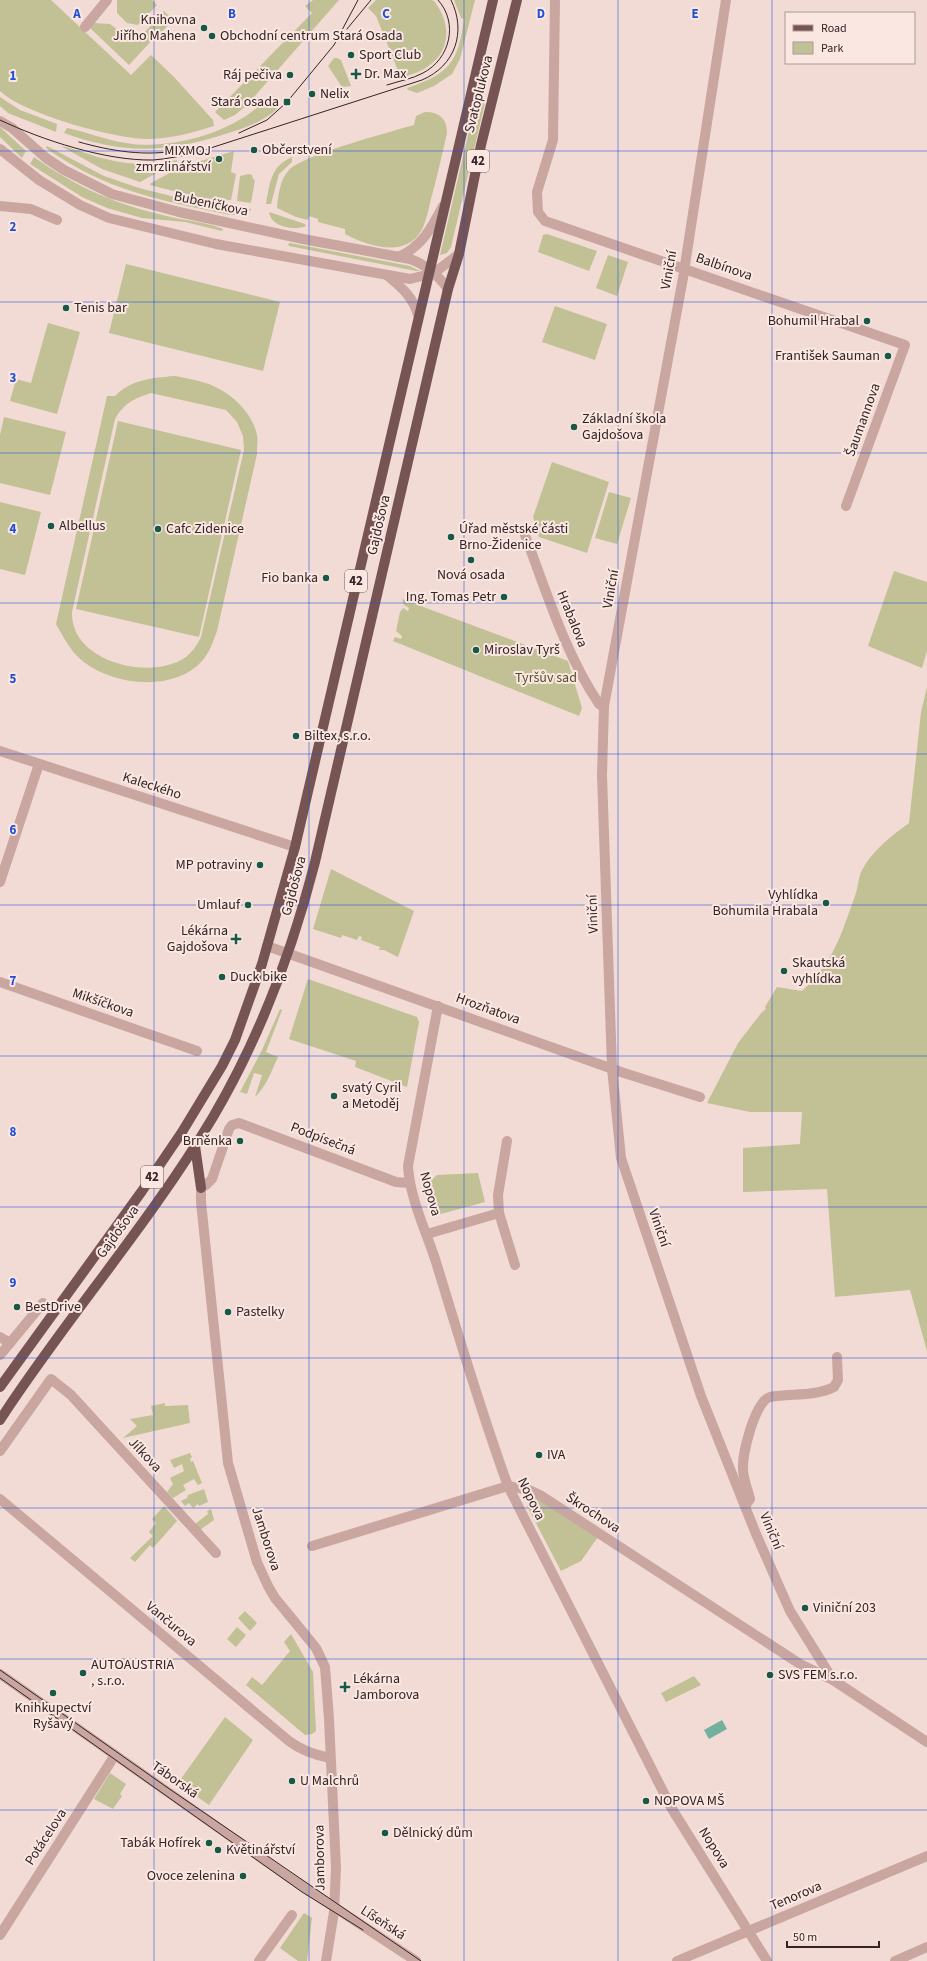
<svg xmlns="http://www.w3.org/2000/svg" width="927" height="1961" font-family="'Source Sans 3',sans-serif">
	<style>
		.green { fill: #c1c195; fill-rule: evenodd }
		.water { fill: #73b19f }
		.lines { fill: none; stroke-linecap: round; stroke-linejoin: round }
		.minor { stroke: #caa6a1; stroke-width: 10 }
		.major { stroke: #775454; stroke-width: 10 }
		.tram { stroke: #342425; stroke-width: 1 }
		.grid { fill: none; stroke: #1d4ed8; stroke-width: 1; stroke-opacity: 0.55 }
		.poi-dot { fill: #185847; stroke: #fae7e2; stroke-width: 1.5 }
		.labels { text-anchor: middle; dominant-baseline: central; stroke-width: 4; stroke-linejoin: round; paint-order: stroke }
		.shield { fill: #fae7e2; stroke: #6f5e5e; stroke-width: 1 }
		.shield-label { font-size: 13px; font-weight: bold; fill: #342425 }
		.poi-label { font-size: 14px; fill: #342425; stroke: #fae7e2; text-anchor: start }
		.street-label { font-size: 14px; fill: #342425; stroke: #fae7e2 }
		.park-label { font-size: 14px; fill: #525427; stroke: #fae7e2 }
		.grid-label { font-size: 13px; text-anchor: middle; font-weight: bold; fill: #1d4ed8; stroke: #fae7e2; stroke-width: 4; stroke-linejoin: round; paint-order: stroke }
	</style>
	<rect width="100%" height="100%" fill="#f2dbd5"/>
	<g class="green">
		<path d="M0 0H51L131 75 151 55 174 77 213 120 214 126C192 133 169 139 146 139 112 138 24 114 0 91Z"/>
		<polygon points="152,0 157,5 138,25 127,23 117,13 117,0"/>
		<polygon points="313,0 339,0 247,105 235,115 224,120 215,112 312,13 305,6"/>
		<path d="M376 0H432L435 2C452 26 451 53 424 69 417 73 408 75 401 78L376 16 368 8Z"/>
		<path d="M454 0H475L460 59 452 74 434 86 417 93 408 90 407 88C449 74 458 63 464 19L461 18Z"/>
		<polygon points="164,11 173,20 156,38 154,38 129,65 89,27 94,23 110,24 125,36 133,38 143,34"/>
		<polygon points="334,58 337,58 341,60 351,86 342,87 328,66"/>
		<polygon points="0,97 20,110 57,124 56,132 8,113 0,106"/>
		<polygon points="480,99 485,103 451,247 447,253 440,255 476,101"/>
		<path d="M265 100 277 109C261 123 242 129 222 135 164 153 122 154 64 133L67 128C87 132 106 140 126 143 169 151 236 132 265 100Z"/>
		<path d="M425 112C440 112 447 119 447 133 442 155 437 177 431 199 429 207 427 217 424 225 410 260 369 247 345 234V229L318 222V219L309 216 308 220 296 217 277 208C278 196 280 179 289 170 303 155 390 132 414 125L416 116Z"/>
		<polygon points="0,127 26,151 22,158 0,137"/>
		<path d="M47 146 104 176 139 188 207 205 252 209 243 215H230C160 200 106 191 46 148Z"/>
		<path d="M61 146C77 149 91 156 106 159 129 165 154 166 177 160V162L140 182 102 169Z"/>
		<polygon points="234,151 231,172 236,174 231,200 205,199 150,185 151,183 181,167"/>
		<path d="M34 157C76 187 117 205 167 216 181 220 212 223 223 229L222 231 185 222 142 218 107 208 82 197 30 164Z"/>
		<path d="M292 157V162L279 174 271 204H266C270 183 270 167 292 157Z"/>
		<polygon points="249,174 252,175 253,179 255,180 251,203 237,201 240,176"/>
		<path d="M269 212 305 224 306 226C294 231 271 227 269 212Z"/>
		<polygon points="547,234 597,251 589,271 538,252 543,235"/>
		<polygon points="290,243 410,266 420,271 416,271 289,246 288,244"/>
		<polygon points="608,255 628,262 617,296 596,288"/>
		<polygon points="126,264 280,302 263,371 109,333"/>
		<polygon points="555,306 607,324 595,360 542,342"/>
		<polygon points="48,323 80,332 57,414 10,401 16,379 31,383"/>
		<path d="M175 376C184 378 193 379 202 382 226 388 252 410 257 435 258 441 257 448 257 454L217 631C213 642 210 652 202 661 173 694 107 685 78 657 68 647 63 636 56 624L107 396H115C132 379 152 378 175 376ZM151 393 226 410 237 422 243 436 244 450 201 637C197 645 193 651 186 657 151 682 70 662 72 612L115 419C124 403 135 398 151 393Z"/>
		<polygon points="4,417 66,432 50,495 0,483 0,435"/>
		<polygon points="118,421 241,450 199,637 76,609"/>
		<polygon points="552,462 609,482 587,553 539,537 533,517"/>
		<polygon points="609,492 631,498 617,544 595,538"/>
		<polygon points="0,502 41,512 25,575 0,569"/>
		<polygon points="894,571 927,582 927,651 922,668 868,646"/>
		<polygon points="402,599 568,661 582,708 579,716 393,641 395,637 401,639 402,636 396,631 400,612 403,608 408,611 409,608 404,605"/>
		<path d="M927 687V1351L910 1290 835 1297 827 1189 743 1192V1148L800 1144 802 1112H750L707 1103 738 1043 762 1012 766 1009 765 1007 777 987 802 991C834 961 840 937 855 896 858 888 858 878 862 870 873 850 891 836 909 823L921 712Z"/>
		<polygon points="331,869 414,911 398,957 384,950 379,950 380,947 361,940 362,937 359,936 357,940 342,935 341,938 313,929"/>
		<polygon points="308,979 417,1017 419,1022 407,1087 355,1067 356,1061 289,1039"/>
		<path d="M280 1009 282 1010 266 1052 278 1057C272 1070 266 1087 255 1097L262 1075 254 1073 247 1094 240 1092 262 1050Z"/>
		<polygon points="478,1173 485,1202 437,1215 428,1183 437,1175"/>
		<polygon points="165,1403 165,1406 188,1405 190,1423 123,1438 137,1426 130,1419 153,1415 151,1406"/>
		<polygon points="190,1453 192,1457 190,1459 191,1462 193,1461 202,1483 198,1485 194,1479 183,1485 186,1490 173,1498 167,1492 173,1484 170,1478 184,1471 182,1464 174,1468 170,1460"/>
		<polygon points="204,1489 208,1502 199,1506 198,1504 193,1508 189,1503 185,1506 181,1501 187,1498 188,1495"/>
		<polygon points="535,1498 541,1499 598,1537 581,1561 561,1571 527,1506"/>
		<polygon points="164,1506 177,1521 153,1548 150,1545 135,1562 130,1558 153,1536 149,1532 156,1523 152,1519"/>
		<polygon points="211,1509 214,1520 200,1530 195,1524 208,1514 207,1511"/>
		<polygon points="245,1611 257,1623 250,1631 238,1618"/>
		<polygon points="237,1627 246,1635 236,1647 227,1639"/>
		<polygon points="291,1634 313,1672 316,1731 312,1734 305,1735 246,1685 252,1677 262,1685 290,1651 284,1642"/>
		<polygon points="694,1676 701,1685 666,1702 661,1693"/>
		<polygon points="225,1717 253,1740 209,1805 178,1783"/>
		<polygon points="110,1773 126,1784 120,1794 122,1796 113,1809 94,1799"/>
		<polygon points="304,1913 312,1918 307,1961 298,1961 280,1948"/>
	</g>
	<polygon class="water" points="722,1720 727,1729 709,1739 704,1730"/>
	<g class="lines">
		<g class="minor">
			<polyline points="555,0 553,140 537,192 538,212 545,221 905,345 846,506"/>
			<polyline points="726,0 683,278 604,706 602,775 612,1068 621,1158 701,1396 756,1534 790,1611 833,1680 927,1742"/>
			<polyline points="85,27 107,0"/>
			<path d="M0 121 12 128 46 158 64 170 112 194 179 212 303 239 410 259C427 265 438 275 448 289"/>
			<polyline points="0,149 39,180 80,205 109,218 216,244 410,279 434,273 459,254"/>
			<polyline points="0,206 31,209 57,220"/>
			<path d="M398 257C422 247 432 227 443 206"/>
			<path d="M388 276C402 288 413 297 418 315"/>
			<path d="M525 535C547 593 565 653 599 704L604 706"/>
			<polyline points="0,751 295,847"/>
			<polyline points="0,882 39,764"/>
			<polyline points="267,946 624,1073 700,1097"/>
			<polyline points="0,982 197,1051"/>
			<path d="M438 1006 408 1166C410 1199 426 1231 436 1262 459 1337 481 1412 508 1486L672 1809 767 1961"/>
			<polyline points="507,1141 498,1195 499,1213 515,1265"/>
			<polyline points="427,1234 499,1213"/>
			<polyline points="0,1337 10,1343"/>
			<polyline points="0,1355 43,1303"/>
			<polyline points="0,1451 51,1379 71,1395 216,1553"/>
			<path d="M0 1499 289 1741C302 1751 315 1755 330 1758"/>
			<path d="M745 1506 750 1499C748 1490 743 1479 743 1469 742 1454 755 1401 770 1397 791 1393 814 1397 834 1387L838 1380 837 1357"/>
			<polyline points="312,1546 508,1486 529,1490 540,1495 800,1664 833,1680"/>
			<polyline points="0,1674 287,1876 416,1961"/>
			<polyline points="0,1935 115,1755"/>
			<polyline points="259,1961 292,1915"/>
			<polyline points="326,1961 334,1912 336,1868 329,1719 325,1667 316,1648 275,1598 268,1586 257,1562 228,1463 201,1202 201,1188 207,1184 212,1179 229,1129 232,1125 239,1123 396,1182 409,1183"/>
			<polyline points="677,1961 927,1856"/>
			<polyline points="895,1961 927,1947"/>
		</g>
		<g class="major">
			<polyline points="195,1146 201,1188"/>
			<polyline points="0,1387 142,1191 182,1132 222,1066 235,1040 262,964 295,847 493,0"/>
			<path d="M0 1420C67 1317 150 1223 213 1117 260 1037 292 952 315 862L448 289 459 254 481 145 517 0"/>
		</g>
		<g class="tram">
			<polyline points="347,29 371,0"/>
			<path d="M387 85C399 81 412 79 423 73 450 59 459 23 438 0"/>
			<path d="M0 120C42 140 106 161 153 160 167 159 181 156 195 153L422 80C455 66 467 32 451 0"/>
			<polyline points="239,133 267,120 287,102 334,45 358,0"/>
			<path d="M79 142C111 151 146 157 180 150"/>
			<polyline points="0,1670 168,1788 421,1961"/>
			<polyline points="0,1678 302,1892 363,1930"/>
		</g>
	</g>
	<path class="grid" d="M154 0V1961M309 0V1961M464 0V1961M618 0V1961M772 0V1961M0 151H927M0 302H927M0 453H927M0 603H927M0 754H927M0 905H927M0 1056H927M0 1207H927M0 1358H927M0 1508H927M0 1659H927M0 1810H927"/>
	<g class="poi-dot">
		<circle cx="204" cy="28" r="4"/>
		<circle cx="212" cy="36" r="4"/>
		<circle cx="351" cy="55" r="4"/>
		<path d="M354 68h4v4h4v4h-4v4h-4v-4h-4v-4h4z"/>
		<circle cx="290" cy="75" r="4"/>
		<circle cx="312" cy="94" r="4"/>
		<rect x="283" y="98" width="8" height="8" rx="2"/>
		<circle cx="254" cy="150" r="4"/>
		<circle cx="219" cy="159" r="4"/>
		<circle cx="66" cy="308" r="4"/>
		<circle cx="867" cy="321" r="4"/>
		<circle cx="888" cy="356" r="4"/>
		<circle cx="574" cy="427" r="4"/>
		<circle cx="51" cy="526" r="4"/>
		<circle cx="158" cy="529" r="4"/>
		<circle cx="451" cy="537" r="4"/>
		<circle cx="471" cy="560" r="4"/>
		<circle cx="326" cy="578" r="4"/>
		<circle cx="504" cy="597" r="4"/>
		<circle cx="476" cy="650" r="4"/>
		<circle cx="296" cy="736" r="4"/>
		<circle cx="260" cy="865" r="4"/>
		<circle cx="826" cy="903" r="4"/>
		<circle cx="248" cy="905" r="4"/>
		<path d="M234 933h4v4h4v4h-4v4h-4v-4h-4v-4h4z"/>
		<circle cx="784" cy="971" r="4"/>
		<circle cx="222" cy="977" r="4"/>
		<circle cx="334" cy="1096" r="4"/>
		<circle cx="240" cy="1141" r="4"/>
		<circle cx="17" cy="1307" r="4"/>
		<circle cx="228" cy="1312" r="4"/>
		<circle cx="539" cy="1455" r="4"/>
		<circle cx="805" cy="1608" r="4"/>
		<circle cx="83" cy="1673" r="4"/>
		<circle cx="770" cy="1675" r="4"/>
		<path d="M343 1681h4v4h4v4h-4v4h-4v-4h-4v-4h4z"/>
		<circle cx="53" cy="1693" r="4"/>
		<circle cx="292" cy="1781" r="4"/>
		<circle cx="646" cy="1801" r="4"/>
		<circle cx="385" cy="1833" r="4"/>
		<circle cx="209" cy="1843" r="4"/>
		<circle cx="218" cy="1850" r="4"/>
		<circle cx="243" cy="1876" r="4"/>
	</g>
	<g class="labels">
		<g class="shield">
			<rect x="467" y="150" width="22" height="22" rx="3"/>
			<rect x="345" y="570" width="22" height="22" rx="3"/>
			<rect x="141" y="1166" width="22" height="22" rx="3"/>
		</g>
		<g class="shield-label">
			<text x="478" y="161">42</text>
			<text x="356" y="581">42</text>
			<text x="152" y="1177">42</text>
		</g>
		<g class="poi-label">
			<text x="196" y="20" text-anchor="end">Knihovna<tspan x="196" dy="16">Jiřího Mahena</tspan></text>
			<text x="220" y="36">Obchodní centrum Stará Osada</text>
			<text x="359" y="55">Sport Club</text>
			<text x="364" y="74">Dr. Max</text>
			<text x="282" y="75" text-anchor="end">Ráj pečiva</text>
			<text x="320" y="94">Nelix</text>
			<text x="279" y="102" text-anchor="end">Stará osada</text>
			<text x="262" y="150">Občerstvení</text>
			<text x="211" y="151" text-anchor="end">MIXMOJ<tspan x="211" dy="16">zmrzlinářství</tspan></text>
			<text x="74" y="308">Tenis bar</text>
			<text x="859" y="321" text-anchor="end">Bohumil Hrabal</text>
			<text x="880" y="356" text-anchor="end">František Sauman</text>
			<text x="582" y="419">Základní škola<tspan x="582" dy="16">Gajdošova</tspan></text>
			<text x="59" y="526">Albellus</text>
			<text x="166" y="529">Cafc Zidenice</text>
			<text x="459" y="529">Úřad městské části<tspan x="459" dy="16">Brno-Židenice</tspan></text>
			<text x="471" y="575" text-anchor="middle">Nová osada</text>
			<text x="318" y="578" text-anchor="end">Fio banka</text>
			<text x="496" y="597" text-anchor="end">Ing. Tomas Petr</text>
			<text x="484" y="650">Miroslav Tyrš</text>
			<text x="304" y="736">Biltex, s.r.o.</text>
			<text x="252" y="865" text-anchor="end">MP potraviny</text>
			<text x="818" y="895" text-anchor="end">Vyhlídka<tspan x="818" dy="16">Bohumila Hrabala</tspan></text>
			<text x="240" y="905" text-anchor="end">Umlauf</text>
			<text x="228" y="931" text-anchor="end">Lékárna<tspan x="228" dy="16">Gajdošova</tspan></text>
			<text x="792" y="963">Skautská<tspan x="792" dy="16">vyhlídka</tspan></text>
			<text x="230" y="977">Duck bike</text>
			<text x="342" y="1088">svatý Cyril<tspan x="342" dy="16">a Metoděj</tspan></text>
			<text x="232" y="1141" text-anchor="end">Brněnka</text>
			<text x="25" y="1307">BestDrive</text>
			<text x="236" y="1312">Pastelky</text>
			<text x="547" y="1455">IVA</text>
			<text x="813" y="1608">Viniční 203</text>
			<text x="91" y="1665">AUTOAUSTRIA<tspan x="91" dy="16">, s.r.o.</tspan></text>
			<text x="778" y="1675">SVS FEM s.r.o.</text>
			<text x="353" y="1679">Lékárna<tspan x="353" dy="16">Jamborova</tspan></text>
			<text x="53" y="1708" text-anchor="middle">Knihkupectví<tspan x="53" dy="16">Ryšavý</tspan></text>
			<text x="300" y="1781">U Malchrů</text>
			<text x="654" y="1801">NOPOVA MŠ</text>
			<text x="393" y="1833">Dělnický dům</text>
			<text x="201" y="1843" text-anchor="end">Tabák Hofírek</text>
			<text x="226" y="1850">Květinářství</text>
			<text x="235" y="1876" text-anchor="end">Ovoce zelenina</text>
		</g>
		<g class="street-label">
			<text transform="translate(479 94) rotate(-76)">Svatoplukova</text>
			<text transform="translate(211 204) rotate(12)">Bubeníčkova</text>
			<text transform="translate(724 267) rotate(19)">Balbínova</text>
			<text transform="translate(669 270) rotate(-80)">Viniční</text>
			<text transform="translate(863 420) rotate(-70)">Šaumannova</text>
			<text transform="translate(379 525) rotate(-77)">Gajdošova</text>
			<text transform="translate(611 589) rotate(-80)">Viniční</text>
			<text transform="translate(572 619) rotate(68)">Hrabalova</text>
			<text transform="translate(152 786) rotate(18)">Kaleckého</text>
			<text transform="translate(294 886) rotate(-75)">Gajdošova</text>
			<text transform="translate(593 914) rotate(-92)">Viniční</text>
			<text transform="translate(103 1003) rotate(19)">Mikšíčkova</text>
			<text transform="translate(488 1009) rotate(20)">Hrozňatova</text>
			<text transform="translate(323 1139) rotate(21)">Podpísečná</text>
			<text transform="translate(430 1194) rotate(74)">Nopova</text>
			<text transform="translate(659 1228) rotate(71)">Viniční</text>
			<text transform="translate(118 1232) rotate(-54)">Gajdošova</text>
			<text transform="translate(145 1455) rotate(47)">Jílkova</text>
			<text transform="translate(531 1499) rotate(64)">Nopova</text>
			<text transform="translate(593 1513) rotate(33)">Škrochova</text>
			<text transform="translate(771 1531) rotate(67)">Viniční</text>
			<text transform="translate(266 1539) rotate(72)">Jamborova</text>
			<text transform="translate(171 1624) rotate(40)">Vančurova</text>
			<text transform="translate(175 1780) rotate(35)">Táborská</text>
			<text transform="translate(46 1837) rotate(-57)">Potácelova</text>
			<text transform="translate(714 1848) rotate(58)">Nopova</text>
			<text transform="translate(320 1858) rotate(-91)">Jamborova</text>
			<text transform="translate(796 1896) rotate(-23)">Tenorova</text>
			<text transform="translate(383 1923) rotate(33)">Líšeňská</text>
		</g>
		<g class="park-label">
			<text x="546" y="678">Tyršův sad</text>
		</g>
	</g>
	<g class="grid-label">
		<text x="77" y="18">A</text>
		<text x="232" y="18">B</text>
		<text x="386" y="18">C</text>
		<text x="541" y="18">D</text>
		<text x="695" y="18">E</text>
		<text x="13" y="80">1</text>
		<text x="13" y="231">2</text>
		<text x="13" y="382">3</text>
		<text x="13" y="533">4</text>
		<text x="13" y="683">5</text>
		<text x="13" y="834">6</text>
		<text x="13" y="985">7</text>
		<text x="13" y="1136">8</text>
		<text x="13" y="1287">9</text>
	</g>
	<rect x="785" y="12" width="130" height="52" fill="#fae7e2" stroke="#ab9996"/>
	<rect x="793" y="25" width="20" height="6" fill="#775454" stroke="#ab9996"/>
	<text x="821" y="32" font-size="12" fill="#342425">Road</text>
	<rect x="793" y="42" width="20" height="12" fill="#c1c195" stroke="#ab9996"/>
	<text x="821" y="52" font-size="12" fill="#342425">Park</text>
	<path d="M787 1941v6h92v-6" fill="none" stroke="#342425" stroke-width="2"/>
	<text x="793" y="1941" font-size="12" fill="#342425" stroke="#fae7e2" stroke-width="3" paint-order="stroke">50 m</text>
</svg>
